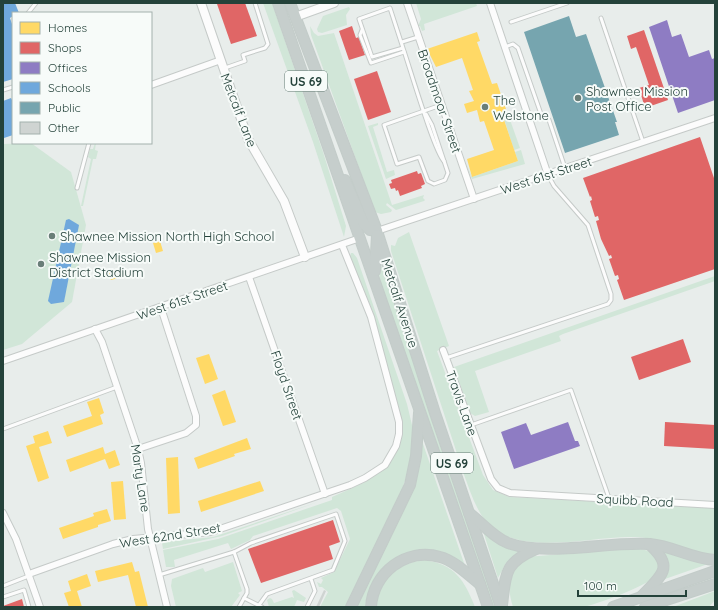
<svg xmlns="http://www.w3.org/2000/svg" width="718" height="610" font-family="Quicksand,sans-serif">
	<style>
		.green { fill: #d1e6d8 }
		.homes { fill: #ffd966 }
		.shops { fill: #e06666 }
		.offices { fill: #8e7cc3 }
		.schools { fill: #6fa8dc }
		.public { fill: #76a5af }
		.building { fill: #cfd4d2 }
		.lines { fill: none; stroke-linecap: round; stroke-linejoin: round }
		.service-casing { stroke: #c5cac8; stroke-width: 5 }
		.minor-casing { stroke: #c5cac8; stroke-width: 8 }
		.tertiary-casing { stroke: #c5cac8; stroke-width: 10 }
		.trunk-casing { stroke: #c3ccc9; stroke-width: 12 }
		.service { stroke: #fcfcfc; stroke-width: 3 }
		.minor { stroke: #fcfcfc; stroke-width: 6 }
		.tertiary { stroke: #fcfcfc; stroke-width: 8 }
		.trunk { stroke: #c6cecc; stroke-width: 10 }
		.poi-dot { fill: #697e78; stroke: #f7fbf9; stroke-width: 1.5 }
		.labels { text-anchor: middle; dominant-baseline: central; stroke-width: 4; stroke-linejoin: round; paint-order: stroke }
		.shield { fill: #f7fbf9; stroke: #637a73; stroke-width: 1 }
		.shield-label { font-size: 12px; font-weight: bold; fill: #24423a }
		.poi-label { font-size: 13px; fill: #24423a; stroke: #f7fbf9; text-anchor: start }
		.street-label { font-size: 13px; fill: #24423a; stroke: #f7fbf9 }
	</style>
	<rect width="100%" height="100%" fill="#e8edeb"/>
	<g class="green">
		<polygon points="263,3 272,3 323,152 346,226 344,237 313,142"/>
		<polygon points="416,3 476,3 477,6 424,24 425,30 422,31 420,26 418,26 421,19"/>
		<polygon points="349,7 350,9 346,15 347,25 322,33 318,32 317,29 323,16"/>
		<polygon points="310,26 314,33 318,36 334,33 392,205 424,195 423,198 425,200 424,201 396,210 387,203 386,205 392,210 391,212 381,214 375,212 311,35"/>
		<polygon points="508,114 520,148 514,150 504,119 505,115"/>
		<polygon points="378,123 378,125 373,127 387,172 394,170 395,175 386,179 368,126"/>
		<polygon points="31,143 71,172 86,225 72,302 22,344 3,350 3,144"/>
		<polygon points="95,143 96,143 95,150 98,151 96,159 93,159 83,206 81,206 91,159 88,157 90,149 93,149"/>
		<polygon points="521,150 525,164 472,179 465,161 472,177 518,161 515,152"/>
		<path d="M409 232 449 346 437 351 483 475 493 490 509 497 715 508V555C688 554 664 538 635 537 591 535 515 560 484 519 474 505 469 488 463 472L391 251V245L395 246 398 238Z"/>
		<path d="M351 253H353L357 258 407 404 412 425V449L409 468 402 490 345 607H320L328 592 322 587H319L317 582 321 584 323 580 321 578 334 572 350 539 341 511 337 508 253 536 250 540 231 549 228 543 174 560 175 567H166L163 550 218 539 332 500V497C372 480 406 467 401 416L373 312 350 256Z"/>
		<polygon points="381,264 496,607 492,607 381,289 378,265"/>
		<polygon points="715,276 715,281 563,334 559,336 561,341 475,371 489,412 475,416 470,413 454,367"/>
		<path d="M421 438 465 566C424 532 372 556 365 607H355L408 500Z"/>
		<polygon points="318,502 222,536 163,549 162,543 164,542 213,537"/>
		<polygon points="483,531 520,550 506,563 498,578"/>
		<path d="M629 549C640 549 650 548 656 558 660 563 659 571 656 576 649 585 595 605 583 607 563 610 534 607 513 607 507 589 507 569 526 559 533 555 543 556 550 555 576 552 603 550 629 549Z"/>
		<path d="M662 551 702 563 708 564 665 579C666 569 668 561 662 551Z"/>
		<path d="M424 560C455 564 464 580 475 607H375C380 580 397 563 424 560Z"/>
		<polygon points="233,562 242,591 238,593 240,595 231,607 176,607 171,586 172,579 203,568 205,572"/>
		<polygon points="294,590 306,598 304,602 297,600 294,607 269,607 267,600 270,598 272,599 274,603 292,597 294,598 292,591"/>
		<polygon points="715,591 715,600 709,607 673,607"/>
	</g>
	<g class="homes">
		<polygon points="477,32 480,41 477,42 492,84 497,83 507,112 502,114 518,161 472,177 467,159 494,150 484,121 480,122 477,110 467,113 464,104 474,101 469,91 473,90 462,58 436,67 427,49"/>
		<polygon points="160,241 163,251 156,253 153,243"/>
		<polygon points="116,271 118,278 111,280 109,273"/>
		<polygon points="209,354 218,379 205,384 196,358"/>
		<polygon points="225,390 236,422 223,426 212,395"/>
		<polygon points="99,398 104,413 100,415 103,424 67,437 63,426 92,416 87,402"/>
		<polygon points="48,431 52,443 39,447 49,478 38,482 26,446 35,443 33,436"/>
		<polygon points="247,438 251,449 234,454 235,456 198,469 194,458"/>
		<polygon points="103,447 105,454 115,450 120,465 109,469 105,459 70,472 66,460"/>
		<polygon points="178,457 180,513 168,514 166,458"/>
		<polygon points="123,481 126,519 114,520 111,482"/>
		<polygon points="260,481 264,491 201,512 198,501"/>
		<polygon points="107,509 111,521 98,525 98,527 63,539 59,528 94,516 93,513"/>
		<polygon points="132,562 135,572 139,571 148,607 136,607 128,575 98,582 95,571"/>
		<polygon points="87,574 91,586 77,591 82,607 69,607 64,593 71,591 68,581"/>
	</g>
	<g class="shops">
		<polygon points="221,3 245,3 257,36 231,44 217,4"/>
		<polygon points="352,26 356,38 359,37 365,55 349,60 339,31"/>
		<polygon points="644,30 668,100 645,108 639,88 649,85 636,47 631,49 627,36"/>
		<polygon points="377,71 391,112 368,120 354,79"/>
		<polygon points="700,137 715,181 715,269 624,300 617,280 619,279 618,275 615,276 609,259 612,258 611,255 609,256 601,239 596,221 599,220 598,216 595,217 590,201 592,200 591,196 590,197 583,178"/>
		<polygon points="417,171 418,174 421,173 425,184 421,186 422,188 400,196 398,190 396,191 395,188 391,189 389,184 392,183 391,180"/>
		<polygon points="683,339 691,362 639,380 631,357"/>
		<polygon points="665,422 715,425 715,449 664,446"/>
		<polygon points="333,520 340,542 329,546 333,559 261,583 248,549"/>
		<polygon points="22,599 24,607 3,607 3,606"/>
	</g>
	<g class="offices">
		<polygon points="667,20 672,37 681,34 689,57 709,50 712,59 715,58 715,100 678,113 649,27"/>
		<polygon points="568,422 575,441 578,441 580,446 514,469 501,432 526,423 531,435"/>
	</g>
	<g class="schools">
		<polygon points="3,3 15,3 19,13 13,13 13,16 10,18 13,27 13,79 3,82"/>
		<polygon points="11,98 13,102 13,135 4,138 3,101"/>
		<polygon points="69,219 79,225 64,302 51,304 48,301 66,220"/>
	</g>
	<polygon class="public" points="569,16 576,37 586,34 617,122 615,122 619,135 565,153 524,32"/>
	<polygon class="building" points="324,590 326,591 319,607 316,607"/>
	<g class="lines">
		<defs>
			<g id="service">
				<polyline points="28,13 36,3"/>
				<polyline points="601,18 643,142"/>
				<polyline points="511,22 567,3"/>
				<polyline points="362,30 360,35 371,63 404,52"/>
				<polyline points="402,42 418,37"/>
				<polyline points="505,47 513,44 518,48 541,114 549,120 565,168"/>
				<path d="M403 48 390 8 359 19 372 57 403 48C409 65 435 154 444 161"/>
				<polyline points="225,68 245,61 243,55 265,48 268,44 255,3"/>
				<polyline points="3,90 13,87"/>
				<polyline points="426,114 432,125 448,173 445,180 434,184 428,181 419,157 397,164 384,125 441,105"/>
				<polyline points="529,118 541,114"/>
				<polyline points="77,188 89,143"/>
				<polyline points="446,358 608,304 611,300 611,294 588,225 554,186 548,175"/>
				<polyline points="471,425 571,390 609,498"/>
				<polyline points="3,429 117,387"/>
				<polyline points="234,552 247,589 247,593 239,607"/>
				<polyline points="159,575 234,552 251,543 336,514 345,541 333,570 267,594 259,605"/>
				<polyline points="3,586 26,577 29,575"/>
				<polyline points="3,597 24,590 29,607"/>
				<polyline points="244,598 262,607"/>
				<polyline points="307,607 315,591 311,579"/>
			</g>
			<g id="minor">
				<polyline points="407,3 474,199"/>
				<polyline points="490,3 548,175"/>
				<polyline points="151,85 221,60"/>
				<polyline points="377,231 715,118"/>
				<polyline points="249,277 325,494"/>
				<polyline points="95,329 102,342 138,449 141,463 148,529 167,607"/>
				<polyline points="443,350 491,479 498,488 510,493 715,505"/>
				<polyline points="3,361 360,238"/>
				<polyline points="138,449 186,433 196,425 196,416 161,308"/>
				<polyline points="3,513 16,539 40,607"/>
				<polyline points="29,574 113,544 133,539 211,532 350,485 365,478 385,465 396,446 399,434 399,422 371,317 342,245"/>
			</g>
			<g id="tertiary">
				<polyline points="201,3 248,139 284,201 305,257"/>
				<polyline points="295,17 334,3"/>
			</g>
			<g id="trunk">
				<polyline points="278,3 488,607"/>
				<polyline points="290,3 377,231 435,413 501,607"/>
				<polyline points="345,180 364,224 370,230 377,231"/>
				<polyline points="375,271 377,235"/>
				<path d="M469 513C482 523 493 537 508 543 545 557 608 541 650 544 673 546 692 559 715 560"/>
				<path d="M642 596C662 575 675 567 649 544"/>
				<path d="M502 605C506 573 504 563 536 549"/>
				<polyline points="351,607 410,485 416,456 419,413"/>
				<path d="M371 607C373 573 406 547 440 557 455 561 468 575 480 584"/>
				<polyline points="613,607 715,571"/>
				<polyline points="645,607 715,584"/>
			</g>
		</defs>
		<use href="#service" class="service-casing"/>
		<use href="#minor" class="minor-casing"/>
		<use href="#tertiary" class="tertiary-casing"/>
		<use href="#trunk" class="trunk-casing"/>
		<use href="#service" class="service"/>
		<use href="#minor" class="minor"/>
		<use href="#tertiary" class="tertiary"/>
		<use href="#trunk" class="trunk"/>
	</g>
	<g class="poi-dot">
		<circle cx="578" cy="98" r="4"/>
		<circle cx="485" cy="107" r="4"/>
		<circle cx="52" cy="236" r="4"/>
		<circle cx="41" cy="264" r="4"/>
	</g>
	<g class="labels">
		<g class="shield">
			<rect x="285" y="71" width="42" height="20" rx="3"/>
			<rect x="431" y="453" width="42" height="20" rx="3"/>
		</g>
		<g class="shield-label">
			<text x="306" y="81">US 69</text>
			<text x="452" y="463">US 69</text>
		</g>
		<g class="poi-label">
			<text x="586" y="91">Shawnee Mission<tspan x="586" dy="15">Post Office</tspan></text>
			<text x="493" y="100">The<tspan x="493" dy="15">Welstone</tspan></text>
			<text x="60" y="236">Shawnee Mission North High School</text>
			<text x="49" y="257">Shawnee Mission<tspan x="49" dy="15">District Stadium</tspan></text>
		</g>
		<g class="street-label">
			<text transform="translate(440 101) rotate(71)">Broadmoor Street</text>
			<text transform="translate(239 110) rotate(69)">Metcalf Lane</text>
			<text transform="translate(546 175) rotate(-18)">West 61st Street</text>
			<text transform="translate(182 300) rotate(-19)">West 61st Street</text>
			<text transform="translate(400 303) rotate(72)">Metcalf Avenue</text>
			<text transform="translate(287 385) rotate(71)">Floyd Street</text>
			<text transform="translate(462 403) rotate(70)">Travis Lane</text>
			<text transform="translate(141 478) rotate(81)">Marty Lane</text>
			<text transform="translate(635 500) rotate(3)">Squibb Road</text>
			<text transform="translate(170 535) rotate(-9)">West 62nd Street</text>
		</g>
	</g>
	<rect width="718" height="610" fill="none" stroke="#24423a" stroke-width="8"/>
	<rect x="12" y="12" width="140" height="132" fill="#f7fbf9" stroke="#a3b1ad"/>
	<rect x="20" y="22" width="20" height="12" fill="#ffd966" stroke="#a3b1ad"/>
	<text x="48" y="32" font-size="12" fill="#24423a">Homes</text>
	<rect x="20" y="42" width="20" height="12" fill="#e06666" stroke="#a3b1ad"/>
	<text x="48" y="52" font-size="12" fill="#24423a">Shops</text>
	<rect x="20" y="62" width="20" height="12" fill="#8e7cc3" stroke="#a3b1ad"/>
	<text x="48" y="72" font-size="12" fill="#24423a">Offices</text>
	<rect x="20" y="82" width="20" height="12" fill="#6fa8dc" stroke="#a3b1ad"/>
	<text x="48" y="92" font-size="12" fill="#24423a">Schools</text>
	<rect x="20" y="102" width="20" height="12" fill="#76a5af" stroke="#a3b1ad"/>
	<text x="48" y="112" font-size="12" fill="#24423a">Public</text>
	<rect x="20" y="122" width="20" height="12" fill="#cfd4d2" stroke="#a3b1ad"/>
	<text x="48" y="132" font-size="12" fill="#24423a">Other</text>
	<path d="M578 590v6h108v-6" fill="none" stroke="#24423a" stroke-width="2"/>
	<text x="584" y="590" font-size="12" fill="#24423a" stroke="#f7fbf9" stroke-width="3" paint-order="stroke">100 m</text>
</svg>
